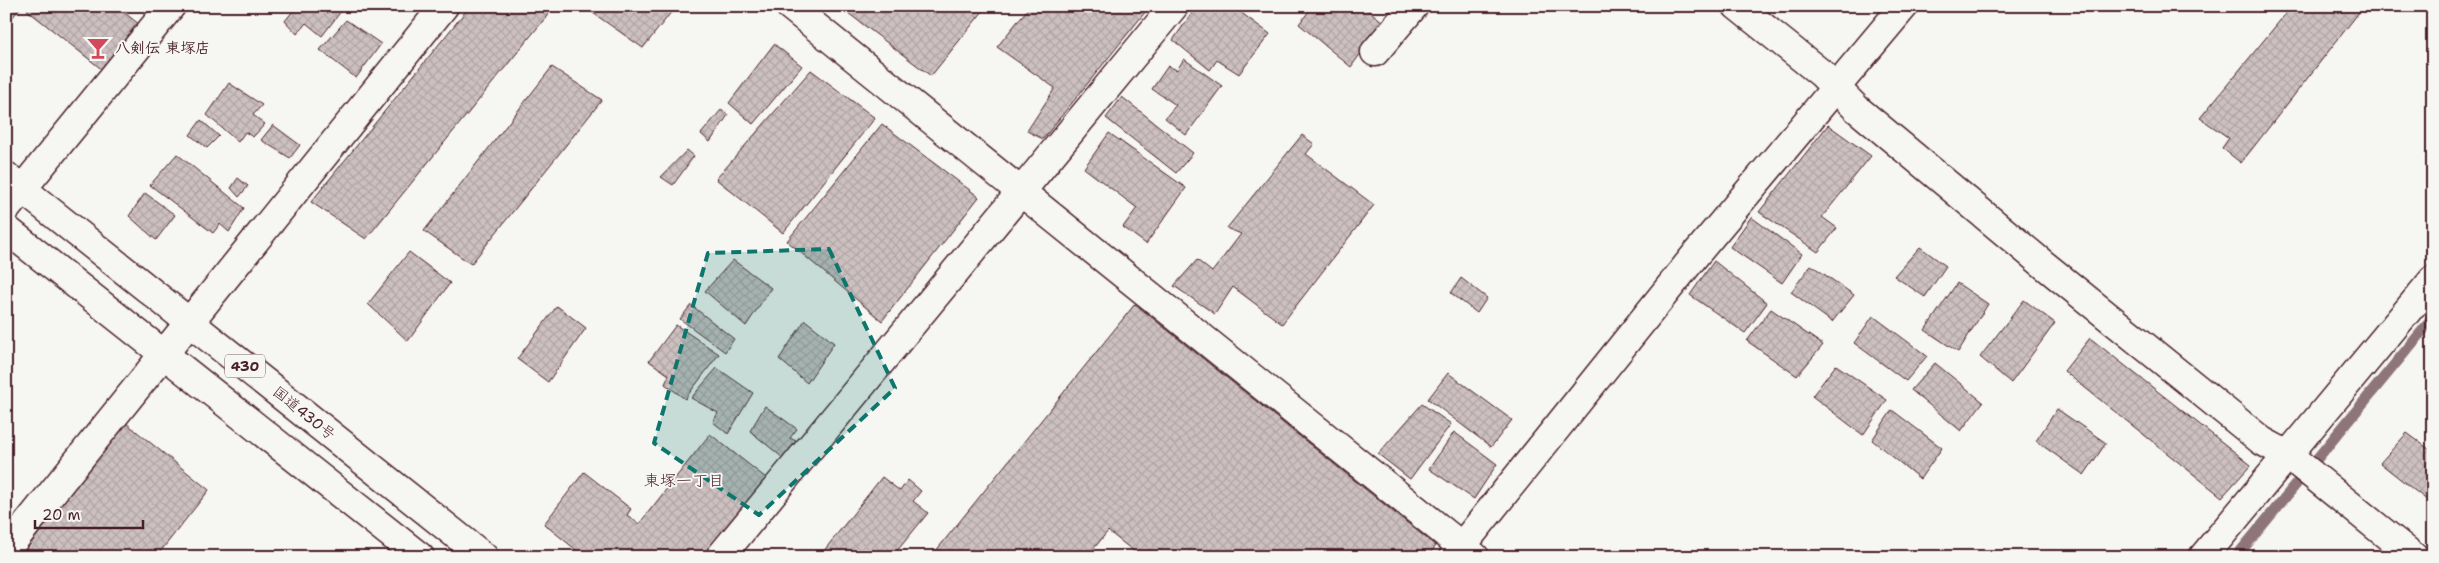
<svg xmlns="http://www.w3.org/2000/svg" width="2439" height="563" font-family="'Shantell Sans','Klee One',sans-serif">
	<style>
		.lines { fill: none; stroke-linecap: round; stroke-linejoin: round }
		.stream { stroke: #8e747a; stroke-width: 11 }
		.building { fill: url(#building-cross-hatch); stroke: #4a1f2b }
		.minor-casing { stroke: #4a1f2b; stroke-width: 31 }
		.trunk-casing { stroke: #4a1f2b; stroke-width: 31 }
		.minor { stroke: #f6f6f2; stroke-width: 28 }
		.trunk { stroke: #f6f6f2; stroke-width: 28 }
		.marked { fill: #0f766e; fill-opacity: 0.2; stroke: #0f766e; stroke-width: 4; stroke-dasharray: 10 6; stroke-linejoin: round }
		.labels { text-anchor: middle; dominant-baseline: central; stroke-width: 4; stroke-linejoin: round; paint-order: stroke }
		.shield { fill: #f6f6f2; stroke: #7e6067; stroke-width: 1 }
		.shield-label { font-size: 14px; font-weight: bold; fill: #4a1f2b }
		.poi-label { font-size: 15px; font-weight: bold; fill: #4a1f2b; stroke: #f6f6f2; text-anchor: start }
		.street-label { font-size: 15px; fill: #4a1f2b; stroke: #f6f6f2 }
		.neighbourhood-label { font-size: 16px; fill: #4a1f2b; stroke: #f6f6f2 }
	</style>
	<defs>
		<pattern id="building-cross-hatch" width="8" height="8" patternUnits="userSpaceOnUse" patternTransform="scale(1.25)"><rect width="8" height="8" fill="#ccc1c0"/><path d="M0 0l8 8M0 8l8-8" fill="none" stroke="#b1a5a5"/></pattern>
	</defs>
	<rect width="100%" height="100%" fill="#f6f6f2"/>
	<filter id="ink" filterUnits="userSpaceOnUse"><feTurbulence type="fractalNoise" baseFrequency=".02" numOctaves="2"/><feDisplacementMap in="SourceGraphic" scale="10" xChannelSelector="R" yChannelSelector="G"/><feConvolveMatrix kernelMatrix="1 2 1 2 8 2 1 2 1" color-interpolation-filters="sRGB"/></filter>
	<g filter="url(#ink)">
		<g class="lines">
			<polyline class="stream" points="2236,557 2433,318"/>
		</g>
		<g class="building">
			<polygon points="6,6 22,6 6,25"/>
			<polygon points="30,6 116,6 140,25 104,71 27,10"/>
			<polygon points="297,6 345,6 322,36 306,23 297,34 285,21"/>
			<polygon points="470,6 555,6 366,239 311,202"/>
			<polygon points="583,6 676,6 643,48"/>
			<polygon points="854,6 987,6 931,76 848,13"/>
			<polygon points="1030,6 1150,6 1043,139 1027,131 1055,88 997,47"/>
			<polygon points="1197,6 1232,6 1270,34 1239,74 1217,60 1210,70 1173,40"/>
			<polygon points="1313,6 1363,6 1383,22 1351,67 1299,24"/>
			<polygon points="2292,6 2364,6 2241,163 2222,148 2229,138 2200,118"/>
			<polygon points="346,20 381,44 356,78 320,50"/>
			<polygon points="774,44 802,66 753,124 729,103"/>
			<polygon points="1184,59 1222,86 1186,135 1165,118 1176,105 1152,89 1168,66 1177,70"/>
			<polygon points="552,67 602,100 471,264 424,231"/>
			<polygon points="811,70 875,118 783,233 716,179"/>
			<polygon points="229,83 262,105 253,115 265,124 253,137 245,132 238,142 207,115"/>
			<polygon points="1122,97 1193,153 1176,173 1106,118"/>
			<polygon points="721,110 728,115 710,142 701,134"/>
			<polygon points="201,120 219,136 207,148 190,135"/>
			<polygon points="882,124 979,197 882,321 787,241"/>
			<polygon points="273,125 300,145 290,158 261,140"/>
			<polygon points="1828,125 1871,156 1822,217 1837,228 1818,252 1759,212"/>
			<polygon points="1109,133 1186,188 1146,244 1123,227 1137,208 1084,168"/>
			<polygon points="1302,135 1314,144 1306,154 1374,205 1282,324 1233,287 1215,314 1174,286 1197,260 1212,272 1241,234 1227,228"/>
			<polygon points="687,150 694,156 673,185 661,177"/>
			<polygon points="177,154 244,208 229,232 220,224 213,233 150,185"/>
			<polygon points="238,178 248,186 239,197 231,188"/>
			<polygon points="145,193 175,215 156,240 129,216"/>
			<polygon points="1751,217 1802,254 1782,283 1730,247"/>
			<polygon points="1920,247 1946,266 1925,297 1894,276"/>
			<polygon points="409,252 450,283 408,341 368,304"/>
			<polygon points="733,260 771,288 746,326 705,291"/>
			<polygon points="1714,261 1767,303 1745,333 1690,295"/>
			<polygon points="1811,265 1854,295 1832,322 1791,292"/>
			<polygon points="1461,278 1487,298 1477,313 1451,293"/>
			<polygon points="1957,283 1988,304 1958,352 1925,330"/>
			<polygon points="2024,300 2055,323 2011,383 1980,357"/>
			<polygon points="1135,304 1436,546 1427,557 1141,557 1108,531 1087,557 931,557"/>
			<polygon points="691,305 734,339 725,352 680,319"/>
			<polygon points="557,306 586,328 548,382 517,359"/>
			<polygon points="1771,309 1823,345 1797,376 1747,341"/>
			<polygon points="1873,316 1927,356 1906,381 1854,343"/>
			<polygon points="805,320 834,343 807,383 779,359"/>
			<polygon points="676,325 719,354 685,399 665,384 669,375 649,361"/>
			<polygon points="2090,338 2251,465 2222,497 2064,371"/>
			<polygon points="1935,363 1983,402 1961,431 1911,390"/>
			<polygon points="1836,365 1887,400 1863,435 1812,396"/>
			<polygon points="717,368 753,393 728,434 713,422 718,413 691,398"/>
			<polygon points="1448,373 1512,420 1491,447 1428,399"/>
			<polygon points="1422,404 1451,424 1410,479 1378,454"/>
			<polygon points="765,406 797,429 790,438 796,441 783,458 750,431"/>
			<polygon points="2057,409 2106,443 2084,475 2036,441"/>
			<polygon points="1892,410 1942,448 1920,479 1872,440"/>
			<polygon points="126,423 209,490 156,557 20,557"/>
			<polygon points="1454,432 1497,464 1474,499 1429,469"/>
			<polygon points="2407,433 2433,452 2433,505 2380,463"/>
			<polygon points="710,434 766,478 704,557 585,557 544,524 584,472 631,509 627,515 639,524"/>
			<polygon points="882,477 900,491 908,480 921,491 913,501 928,513 892,557 819,557"/>
		</g>
		<g class="lines">
			<defs>
				<g id="minor">
					<polyline points="790,6 1475,557"/>
					<polyline points="1737,6 1822,74 1857,109 2043,264 2262,441 2288,455 2414,557"/>
					<polyline points="1375,52 1414,6"/>
					<polyline points="6,209 171,6"/>
					<polyline points="6,550 444,6"/>
					<polyline points="720,557 1174,6"/>
					<polyline points="1453,557 1697,253 1904,6"/>
					<polyline points="2203,557 2433,280"/>
				</g>
				<g id="trunk">
					<polyline points="6,176 484,557"/>
					<polyline points="6,229 420,557"/>
				</g>
			</defs>
			<use href="#minor" class="minor-casing"/>
			<use href="#trunk" class="trunk-casing"/>
			<use href="#minor" class="minor"/>
			<use href="#trunk" class="trunk"/>
		</g>
	</g>
	<path class="marked" d="M829 249 895 388 759 515 654 443 708 253Z"/>
	<defs>
		<symbol id="bar-bare" viewBox="-9 -9 18 18"><path d="M-6-5H6L.8 .8V4.5H3.5V6h-7V4.5H-.8V.8Z" fill="#d1495b" stroke="#f6f6f2" stroke-width="2.5" paint-order="stroke"/></symbol>
	</defs>
	<g fill-rule="evenodd">
		<use href="#bar-bare" x="82" y="32" width="32" height="32"/>
	</g>
	<g class="labels">
		<rect class="shield" x="225" y="354.5" width="40" height="23" rx="4"/>
		<g class="shield-label">
			<text x="245" y="366">430</text>
		</g>
		<g class="poi-label">
			<text x="115" y="48">八剣伝 東塚店</text>
		</g>
		<g class="street-label">
			<text transform="translate(304 413) rotate(39)">国道430号</text>
		</g>
		<g class="neighbourhood-label">
			<text x="684" y="480">東塚一丁目</text>
		</g>
	</g>
	<rect width="2439" height="563" fill="none" stroke="#f6f6f2" stroke-width="25"/>
	<rect x="12" y="12" width="2414" height="538" fill="none" stroke="#4a1f2b" stroke-width="2" filter="url(#ink)"/>
	<path d="M35 520v8h108v-8" fill="none" stroke="#4a1f2b" stroke-width="2.5"/>
	<text x="42" y="520" font-size="15" fill="#4a1f2b" stroke="#f6f6f2" stroke-width="4" paint-order="stroke">20 m</text>
</svg>
